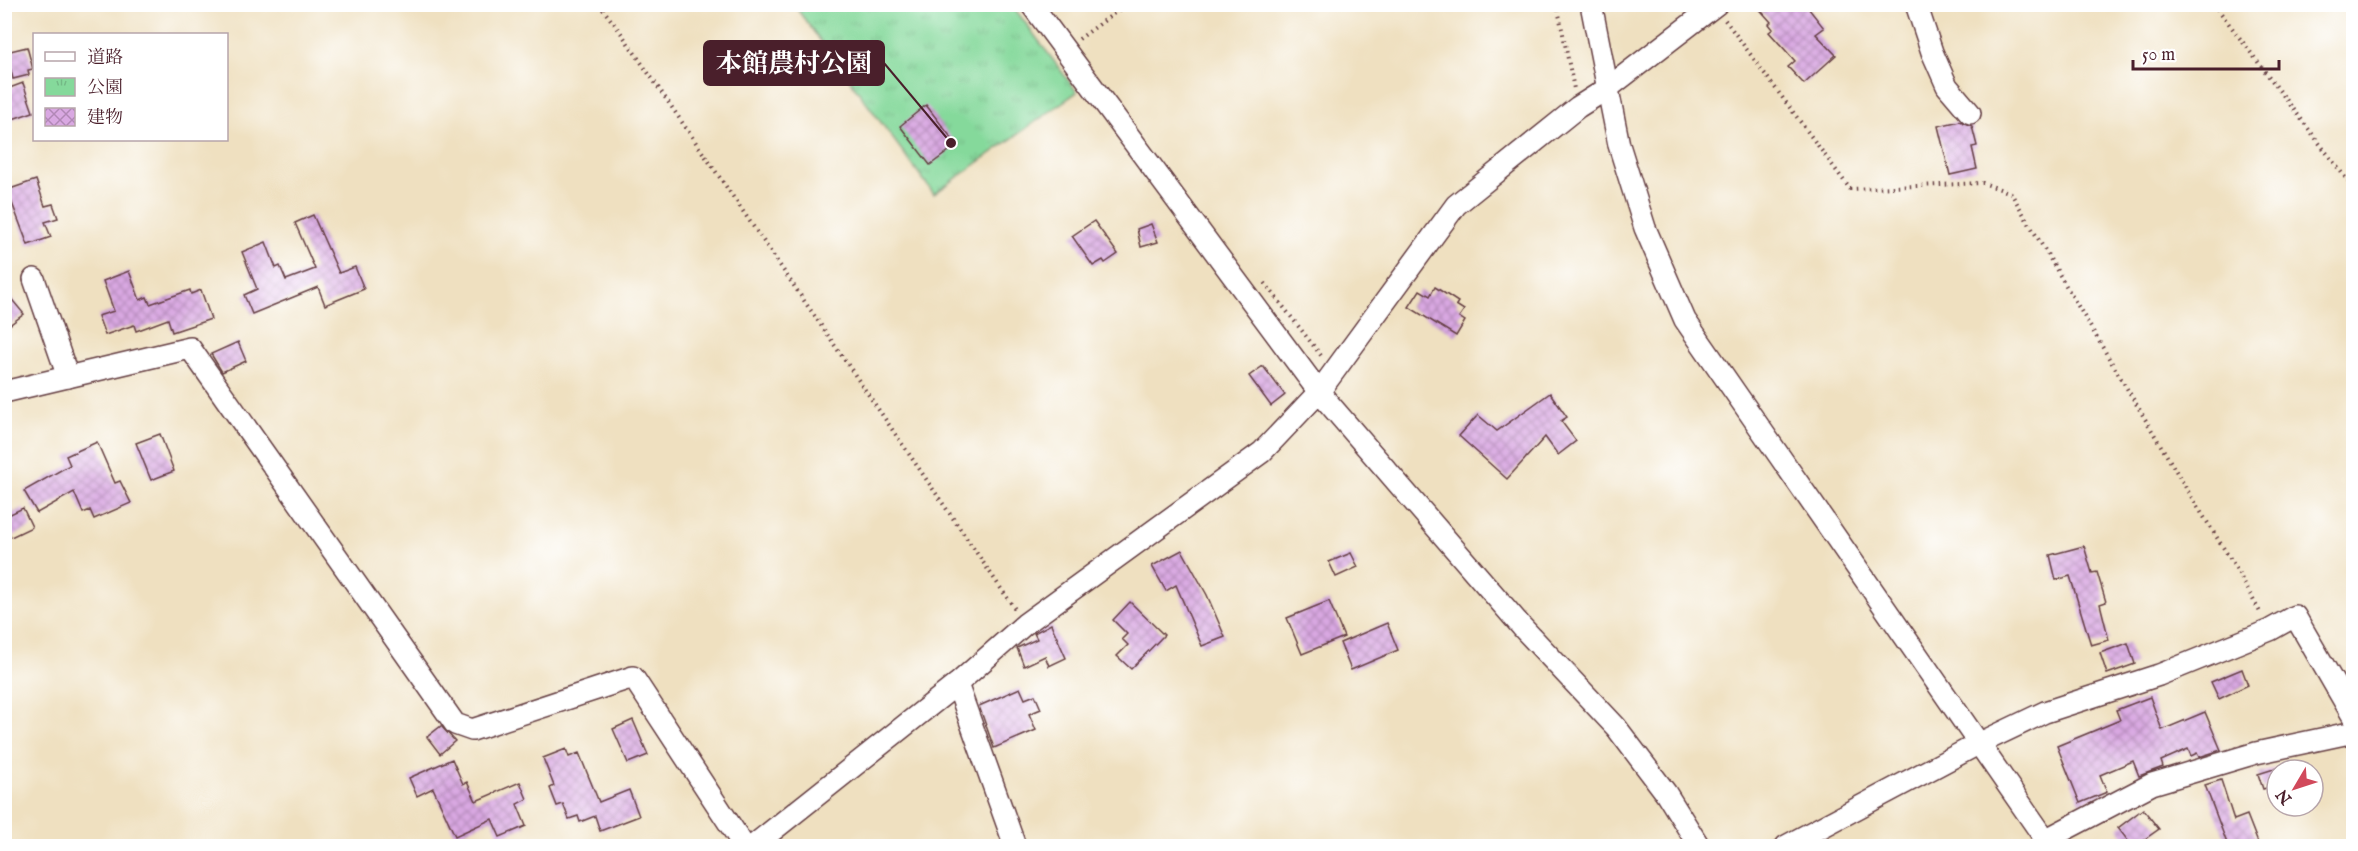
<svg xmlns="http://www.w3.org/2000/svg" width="2358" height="851" font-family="'IM FELL English','Noto Serif JP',serif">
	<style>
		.park { fill: url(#park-tufts); stroke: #687c63; stroke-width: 1.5 }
		.building { fill: url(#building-cross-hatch) }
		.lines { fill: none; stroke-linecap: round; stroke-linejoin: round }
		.minor-casing { stroke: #633c41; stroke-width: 24 }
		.path { stroke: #633c41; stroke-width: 4; stroke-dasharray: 1.5 4.5; stroke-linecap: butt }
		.minor { stroke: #fff; stroke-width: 21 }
		.leader { fill: none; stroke: #4a1f2b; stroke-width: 2 }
		.callout-dot { fill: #4a1f2b; stroke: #fff; stroke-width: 2 }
		.callout { fill: #4a1f2b; stroke: #4a1f2b; stroke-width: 2 }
		.callout-label { font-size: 26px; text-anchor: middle; font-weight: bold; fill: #fff }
	</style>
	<defs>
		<pattern id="park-tufts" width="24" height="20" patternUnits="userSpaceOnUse" patternTransform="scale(1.5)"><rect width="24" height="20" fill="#85d99b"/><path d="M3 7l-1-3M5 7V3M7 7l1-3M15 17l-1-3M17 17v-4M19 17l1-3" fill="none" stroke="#74ba86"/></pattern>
		<pattern id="building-cross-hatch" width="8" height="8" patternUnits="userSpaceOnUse" patternTransform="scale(1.5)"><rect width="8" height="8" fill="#d9a8e2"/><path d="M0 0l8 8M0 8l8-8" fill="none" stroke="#b288b7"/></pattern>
	</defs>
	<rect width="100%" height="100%" fill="#fff"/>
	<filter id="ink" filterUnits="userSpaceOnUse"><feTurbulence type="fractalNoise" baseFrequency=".0167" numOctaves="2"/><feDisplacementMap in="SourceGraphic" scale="12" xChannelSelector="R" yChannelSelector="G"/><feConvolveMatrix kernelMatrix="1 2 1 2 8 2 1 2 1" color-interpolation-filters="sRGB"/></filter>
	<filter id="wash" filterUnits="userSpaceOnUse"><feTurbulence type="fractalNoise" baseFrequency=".008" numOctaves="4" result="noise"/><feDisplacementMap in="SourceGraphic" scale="24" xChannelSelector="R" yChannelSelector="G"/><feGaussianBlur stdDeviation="1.35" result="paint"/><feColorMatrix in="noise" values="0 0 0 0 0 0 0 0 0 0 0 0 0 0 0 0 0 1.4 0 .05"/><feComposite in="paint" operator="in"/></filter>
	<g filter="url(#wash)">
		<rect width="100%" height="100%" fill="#efe0c0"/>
		<polygon class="park" points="794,5 1012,5 1077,92 934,194"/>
		<g id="blocks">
			<g class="building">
				<polygon points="1755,4 1805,4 1824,28 1816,34 1836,55 1804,84 1788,67 1795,61 1769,32 1773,29 1769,24 1771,22"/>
				<polygon points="27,47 33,69 28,70 29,75 13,79 6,52"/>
				<polygon points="23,83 33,112 4,122 4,90"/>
				<polygon points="926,105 957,145 930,165 900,126"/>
				<polygon points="1960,121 1972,126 1977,146 1972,147 1977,169 1950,175 1938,126"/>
				<polygon points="36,180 45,206 53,204 58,218 45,222 51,237 28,245 7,190"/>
				<polygon points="313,215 339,273 355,267 364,289 325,305 318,287 252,314 244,295 257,289 242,252 266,242 276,268 280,266 286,280 315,269 295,223"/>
				<polygon points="1094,221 1118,254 1105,263 1103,260 1093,266 1072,236"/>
				<polygon points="1151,224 1158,242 1141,247 1137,229"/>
				<polygon points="129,271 140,300 147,297 150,304 190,290 191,294 201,290 211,319 172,332 168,319 136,331 134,325 105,335 98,316 114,311 103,281"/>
				<polygon points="1435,287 1458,302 1456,305 1464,310 1459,317 1465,321 1456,336 1409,307 1420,290 1430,296"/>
				<polygon points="4,290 24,314 4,329"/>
				<polygon points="238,342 246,361 222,372 211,354"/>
				<polygon points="1263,366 1285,395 1271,406 1249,376"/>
				<polygon points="1550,393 1567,417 1561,421 1576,441 1558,455 1545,437 1507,479 1459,436 1478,415 1497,431"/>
				<polygon points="160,434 174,471 151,480 136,443"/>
				<polygon points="97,442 115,483 120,481 131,503 94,519 90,510 83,513 74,492 37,513 24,491 70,465 66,456"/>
				<polygon points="23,508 32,527 11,537 4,523 4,517"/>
				<polygon points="2084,546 2092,573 2097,572 2106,602 2100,604 2109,640 2091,645 2070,576 2056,580 2050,555"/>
				<polygon points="1182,550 1207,595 1225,637 1202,646 1176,585 1166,591 1152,566"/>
				<polygon points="1351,553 1358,567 1336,577 1329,562"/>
				<polygon points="1329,601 1344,637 1302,654 1287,618"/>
				<polygon points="1130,602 1164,635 1131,669 1117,656 1128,645 1122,639 1127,634 1113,620"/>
				<polygon points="1387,623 1398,650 1351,670 1340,643"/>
				<polygon points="1051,624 1066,658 1049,666 1045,656 1024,666 1017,648 1037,639 1034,633"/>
				<polygon points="2128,643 2135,664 2107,674 2100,653"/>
				<polygon points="2242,669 2248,685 2219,699 2211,682"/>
				<polygon points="1020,688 1025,699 1035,695 1041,709 1029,714 1036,730 994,748 979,706"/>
				<polygon points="2150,697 2162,730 2205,712 2221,750 2199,757 2197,753 2191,756 2188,749 2161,761 2163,767 2139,776 2133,761 2100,775 2107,792 2080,803 2057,746 2120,720 2116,710"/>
				<polygon points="633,720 648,755 628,763 613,729"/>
				<polygon points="441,726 455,741 440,754 427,737"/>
				<polygon points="566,749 569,757 579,753 599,802 629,790 639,816 600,831 595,816 580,822 578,816 569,819 563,804 557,806 550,788 554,786 543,758"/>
				<polygon points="452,759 463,784 467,782 476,801 520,782 527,799 517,804 526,826 500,837 492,819 455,836 433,788 417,796 409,778"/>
				<polygon points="2277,768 2277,785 2263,789 2258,774"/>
				<polygon points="2221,780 2234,820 2247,815 2258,843 2249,846 2228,846 2205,785"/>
				<polygon points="2143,809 2159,829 2135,846 2132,846 2118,828"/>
			</g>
		</g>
	</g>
	<g filter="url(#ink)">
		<use href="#blocks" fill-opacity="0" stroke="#633c41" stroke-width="1.5"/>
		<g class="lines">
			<defs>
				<g id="minor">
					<polyline points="1031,4 1319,392 1522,627 1616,727 1666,793 1699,846"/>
					<polyline points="1591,4 1619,145 1645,228 1685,320 2050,846"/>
					<polyline points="1916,4 1932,52 1947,86 1970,113"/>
					<polyline points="34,279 68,377"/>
					<polyline points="4,392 190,348 455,724 472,730 633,677 744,846"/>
					<polyline points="957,684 1015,846"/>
					<polyline points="2045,840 2152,784 2256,753 2354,732"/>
					<polyline points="753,846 957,684 1025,624 1262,452 1319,392 1456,205 1578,107 1608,88 1717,4"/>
					<polyline points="1786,846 1978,744 2045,712 2159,675 2270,630 2295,616 2354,718"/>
				</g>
			</defs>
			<use href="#minor" class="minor-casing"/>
			<g class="path">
				<polyline points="599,4 621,33 1015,609"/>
				<polyline points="1557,4 1574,89"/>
				<polyline points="2214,4 2354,189"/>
				<polyline points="1725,20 1850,189 1983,183 2011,193 2192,498 2233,563 2261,614"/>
				<polyline points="1079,39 1127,4"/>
				<polyline points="1265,283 1323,358"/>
			</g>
			<use href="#minor" class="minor"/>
		</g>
	</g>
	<path class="leader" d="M951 143L884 63"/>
	<circle class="callout-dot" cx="951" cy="143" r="6"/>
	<rect class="callout" x="704" y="41" width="180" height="44" rx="6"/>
	<g class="callout-label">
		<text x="794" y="72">本館農村公園</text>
	</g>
	<rect width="2358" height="851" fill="none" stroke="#fff" stroke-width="24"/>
	<rect x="33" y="33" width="195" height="108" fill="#ffffff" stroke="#b7a5aa" stroke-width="1.5"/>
	<rect x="45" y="52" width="30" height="9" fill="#ffffff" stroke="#b7a5aa" stroke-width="1.5"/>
	<text x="87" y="63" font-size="18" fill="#4a1f2b">道路</text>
	<rect x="45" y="78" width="30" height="18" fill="url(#park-tufts)" stroke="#b7a5aa" stroke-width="1.5"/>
	<text x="87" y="93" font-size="18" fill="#4a1f2b">公園</text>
	<rect x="45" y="108" width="30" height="18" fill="url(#building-cross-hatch)" stroke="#b7a5aa" stroke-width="1.5"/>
	<text x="87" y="123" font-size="18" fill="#4a1f2b">建物</text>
	<g transform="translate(2295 788) rotate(231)"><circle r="28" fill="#ffffff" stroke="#b7a5aa" stroke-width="1.5"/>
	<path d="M0-4.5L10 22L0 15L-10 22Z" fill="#d1495b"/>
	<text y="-9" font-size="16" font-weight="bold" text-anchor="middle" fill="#4a1f2b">N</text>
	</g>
	<path d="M2133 60v9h146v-9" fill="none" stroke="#4a1f2b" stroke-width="3"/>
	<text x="2142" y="60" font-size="18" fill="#4a1f2b" stroke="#ffffff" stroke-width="4.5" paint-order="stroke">50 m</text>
</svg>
